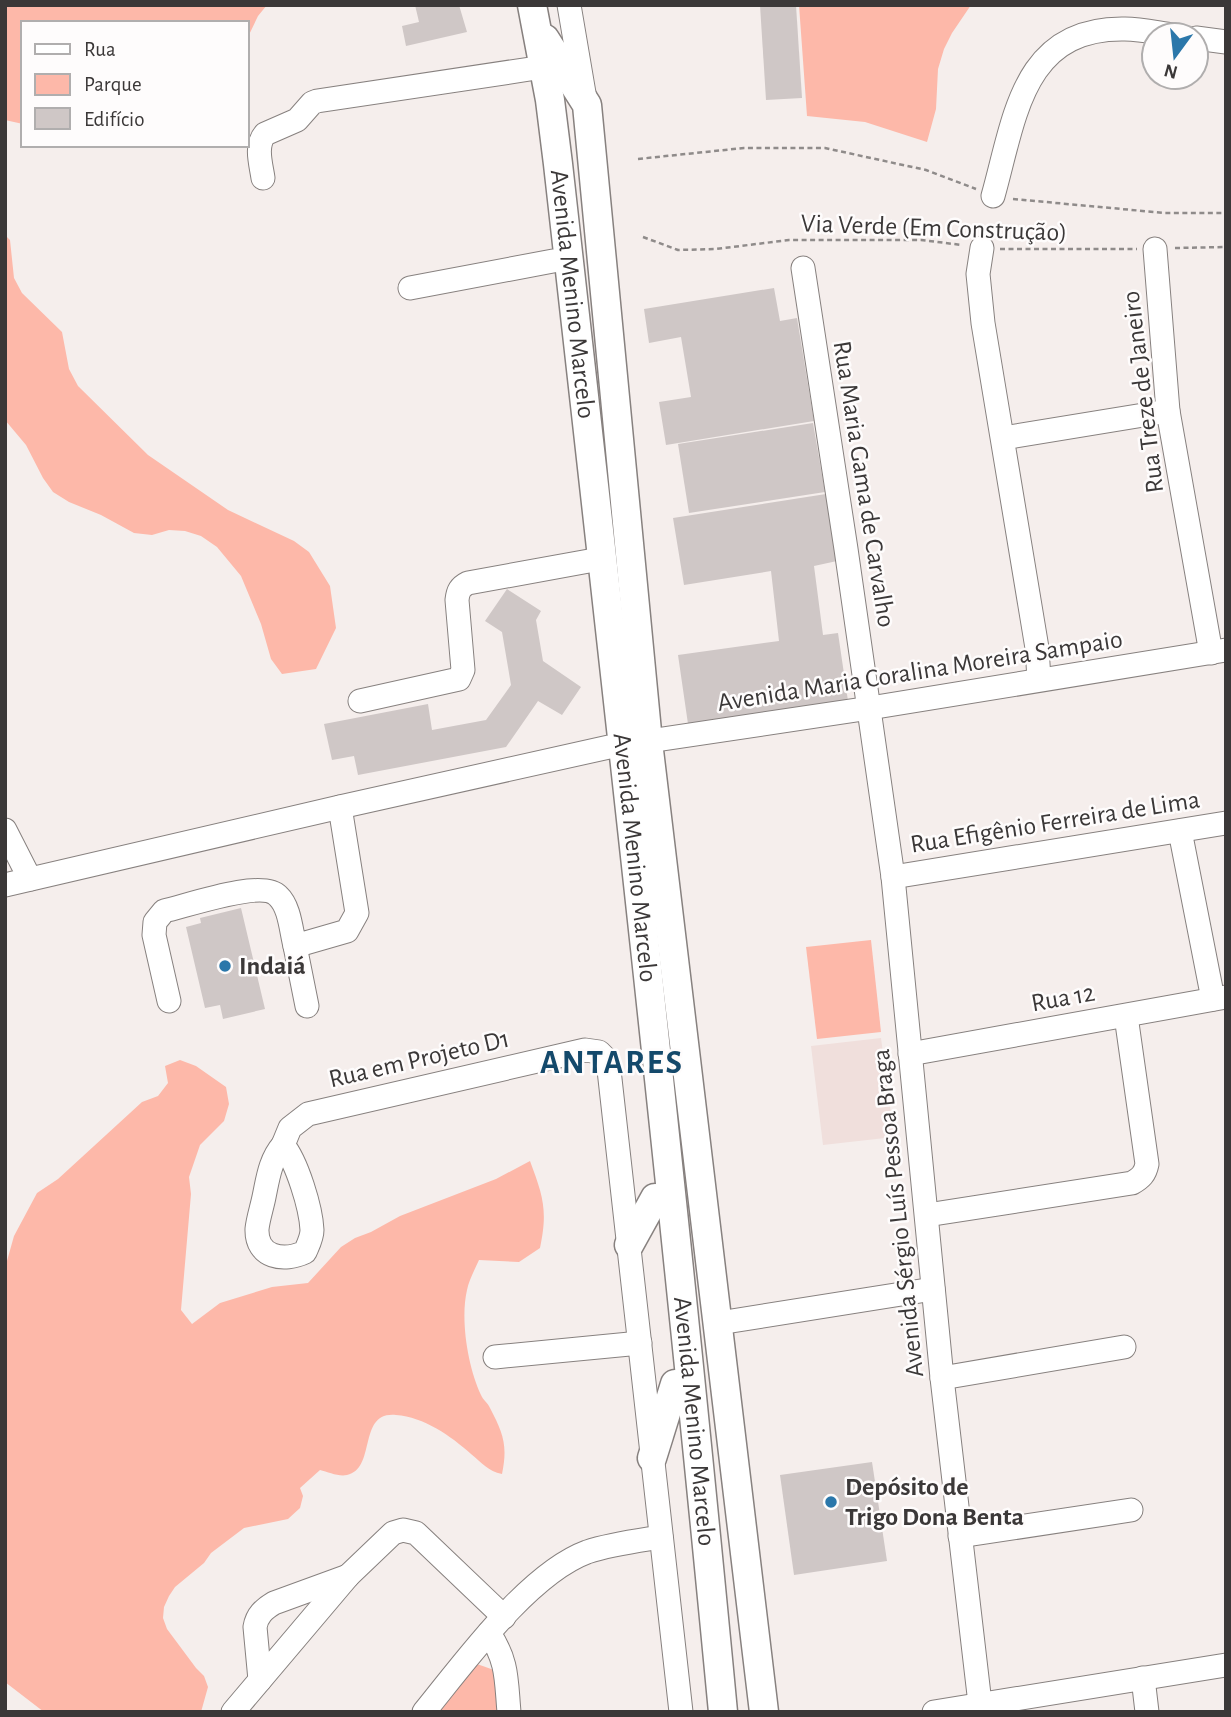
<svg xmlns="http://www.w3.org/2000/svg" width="1231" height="1717" font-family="'Alegreya Sans',sans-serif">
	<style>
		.built { fill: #f0dfdc }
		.green { fill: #fdb8a9 }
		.building { fill: #cfc7c6 }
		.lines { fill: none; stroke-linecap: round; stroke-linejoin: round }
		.minor-casing { stroke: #87817f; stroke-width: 25 }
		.major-casing { stroke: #87817f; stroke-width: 31 }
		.path { stroke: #8f8b8a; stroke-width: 2.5; stroke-dasharray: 5 3.5; stroke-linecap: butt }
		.minor { stroke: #fff; stroke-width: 23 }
		.major { stroke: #fff; stroke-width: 28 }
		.poi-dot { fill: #2b77aa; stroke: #fefcfc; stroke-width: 2.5 }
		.labels { text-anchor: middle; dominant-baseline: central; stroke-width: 5; stroke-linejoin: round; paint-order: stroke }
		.street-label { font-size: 26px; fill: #3b3838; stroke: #fefcfc }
		.poi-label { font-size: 26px; font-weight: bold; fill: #3b3838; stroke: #fefcfc; text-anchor: start }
		.district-label { font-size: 33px; font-weight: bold; letter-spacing: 2px; fill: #14496b; stroke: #fefcfc }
	</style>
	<rect width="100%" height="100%" fill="#f5eeec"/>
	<polygon class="built" points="881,1038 894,1137 823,1145 811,1046"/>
	<g class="green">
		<polygon points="5,5 267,5 258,16 247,39 247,23 23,23 23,124 5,120"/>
		<polygon points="799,5 971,5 952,33 944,49 938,69 936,109 927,142 865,122 807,116"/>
		<polygon points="5,235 10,240 14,278 22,293 62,332 69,369 78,386 148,455 228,510 294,541 309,552 330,586 336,628 316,669 282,674 271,659 261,624 241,576 217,547 201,536 185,531 169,530 152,535 134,533 101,515 69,502 53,492 43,478 26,445 5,420"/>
		<polygon points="871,940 881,1032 817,1039 806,947"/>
		<path d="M180 1060 196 1066 226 1087 229 1104 224 1121 200 1145 189 1177 191 1194 181 1310 192 1324 220 1303 272 1287 308 1283 341 1247 355 1238 371 1232 400 1216 496 1179 530 1161C543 1196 548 1210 540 1248L519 1262 479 1260C475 1269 469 1280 467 1290 460 1320 468 1367 481 1395 483 1400 488 1403 490 1408 503 1433 508 1445 502 1474 488 1471 482 1463 471 1454 451 1436 424 1417 396 1415 357 1411 377 1469 347 1475 339 1477 328 1472 320 1470L300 1488 303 1496 300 1508 288 1519 244 1528 211 1553 204 1563 175 1587 169 1596 164 1607 163 1618 167 1629 196 1668 204 1676 208 1687 201 1712H44L5 1682V1268L14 1236 37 1193 58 1179 142 1102 158 1096 168 1083 165 1066Z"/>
		<polygon points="477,1664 494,1670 502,1712 433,1712 471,1668"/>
	</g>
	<g class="building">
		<polygon points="415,5 459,5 467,32 406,46 402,26 419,22"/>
		<polygon points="760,5 796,5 802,98 766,100"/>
		<polygon points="774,288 780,321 797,318 814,421 666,445 659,402 691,397 681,337 649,343 644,309"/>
		<polygon points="813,423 825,492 689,513 678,444"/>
		<polygon points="826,494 837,561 814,566 823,635 838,633 848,701 688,724 678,655 779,641 771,571 684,585 673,518"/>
		<polygon points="507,589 541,611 536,620 543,661 581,687 562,715 538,701 506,747 358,775 354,756 332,760 324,724 428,704 432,730 486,720 511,685 502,632 485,621"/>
		<polygon points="241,908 265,1009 223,1019 220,1005 205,1008 186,927 201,923 200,918"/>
		<polygon points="872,1462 887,1561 794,1575 780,1475"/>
	</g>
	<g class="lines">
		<defs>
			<g id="minor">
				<polyline points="569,5 585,99"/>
				<polyline points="1196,38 1226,42"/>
				<path d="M263 178C261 164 255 146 265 134L297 120 312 103 317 101 530 69"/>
				<path d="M993 196C1015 118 1022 27 1125 29 1141 29 1158 33 1173 35"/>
				<polyline points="982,248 978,274 983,323 1037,648 1039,679"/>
				<polyline points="1155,249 1168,411 1211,653"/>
				<polyline points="803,268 846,549 893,877 942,1378 981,1712"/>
				<polyline points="410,288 553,261"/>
				<polyline points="1003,438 1168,411"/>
				<path d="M360 701 459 679 463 670 457 600C458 591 460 587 468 583L589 561"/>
				<polyline points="5,830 30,879"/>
				<polyline points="1180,831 1213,999"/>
				<polyline points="893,877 1226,823"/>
				<polyline points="5,885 340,807 609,747 870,708 1226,650"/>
				<polyline points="295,946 307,1006"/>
				<path d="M169 1001 154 935 155 922 164 911C187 906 262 879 278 896 290 907 291 931 295 946L347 931 357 913 340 807"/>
				<polyline points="910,1054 1226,997"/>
				<polyline points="283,1145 290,1128 308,1114 585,1050 599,1052 608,1061 681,1712"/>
				<path d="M283 1145C297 1162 311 1208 312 1230 312 1238 308 1245 305 1252 284 1262 256 1258 257 1229 258 1219 262 1207 264 1197 268 1178 270 1160 283 1145Z"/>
				<path d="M927 1215 1132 1183C1141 1178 1145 1174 1147 1164L1126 1016"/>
				<polyline points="719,1323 933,1289"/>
				<polyline points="495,1357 640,1343"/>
				<polyline points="942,1378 1124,1347"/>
				<polyline points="960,1536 1131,1510"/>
				<path d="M489 1633C508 1662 506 1679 509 1712"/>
				<polyline points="1143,1678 1147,1712"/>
				<path d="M260 1680 255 1627C257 1615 264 1609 274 1603L348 1576"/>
				<polyline points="233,1712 348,1576 393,1533 403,1530 416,1533 504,1617"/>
				<path d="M424 1712C464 1663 528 1574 587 1552 611 1544 636 1541 661 1537"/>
				<polyline points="934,1712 1226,1665"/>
			</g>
			<g id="major">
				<path id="s1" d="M532 5 550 100 558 164C616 680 674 1195 723 1712"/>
				<polyline points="545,39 587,105 648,742 764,1712"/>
				<polyline points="629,1245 655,1198"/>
				<polyline points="652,1458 675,1384"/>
			</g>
		</defs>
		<use href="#minor" class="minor-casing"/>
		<use href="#major" class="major-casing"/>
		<g class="path">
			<polyline points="638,159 744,148 825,148 926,170 976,189"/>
			<polyline points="1013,199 1165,213 1226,213"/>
			<polyline points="643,237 678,250 716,249 789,240 921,240 962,245"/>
			<polyline points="1175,248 1226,247"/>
			<polyline points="1000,249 1137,249"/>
		</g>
		<use href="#minor" class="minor"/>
		<use href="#major" class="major"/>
	</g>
	<g class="poi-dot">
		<circle cx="225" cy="966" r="7"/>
		<circle cx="831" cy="1502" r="7"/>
	</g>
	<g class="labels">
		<g class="street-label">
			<text transform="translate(934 228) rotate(2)">Via Verde (Em Construção)</text>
			<text stroke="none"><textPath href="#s1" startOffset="292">Avenida Menino Marcelo</textPath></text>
			<text transform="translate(1143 392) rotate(-97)">Rua Treze de Janeiro</text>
			<text transform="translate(864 484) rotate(81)">Rua Maria Gama de Carvalho</text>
			<text transform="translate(920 671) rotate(-9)">Avenida Maria Coralina Moreira Sampaio</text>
			<text transform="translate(1055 822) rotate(-9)">Rua Efigênio Ferreira de Lima</text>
			<text stroke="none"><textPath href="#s1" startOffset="859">Avenida Menino Marcelo</textPath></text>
			<text transform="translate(1063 998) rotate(-10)">Rua 12</text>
			<text transform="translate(419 1059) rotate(-13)">Rua em Projeto D1</text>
			<text transform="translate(898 1213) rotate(-96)">Avenida Sérgio Luís Pessoa Braga</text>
			<text stroke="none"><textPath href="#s1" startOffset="1426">Avenida Menino Marcelo</textPath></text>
		</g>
		<g class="poi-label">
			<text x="239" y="966">Indaiá</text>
			<text x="845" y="1487">Depósito de<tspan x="845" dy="30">Trigo Dona Benta</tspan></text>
		</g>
		<g class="district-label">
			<text x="612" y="1063">ANTARES</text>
		</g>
	</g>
	<rect width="1231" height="1717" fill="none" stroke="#3b3838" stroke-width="14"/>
	<rect x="21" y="21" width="228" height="126" fill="#fefcfc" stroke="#b0aeae" stroke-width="2"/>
	<rect x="35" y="44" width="35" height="10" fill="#ffffff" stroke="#b0aeae" stroke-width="2"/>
	<text x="84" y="56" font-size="21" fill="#3b3838">Rua</text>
	<rect x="35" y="74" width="35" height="21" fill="#fdb8a9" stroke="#b0aeae" stroke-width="2"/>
	<text x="84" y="91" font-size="21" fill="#3b3838">Parque</text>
	<rect x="35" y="108" width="35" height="21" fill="#cfc7c6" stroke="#b0aeae" stroke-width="2"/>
	<text x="84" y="126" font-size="21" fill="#3b3838">Edifício</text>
	<g transform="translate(1175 56) rotate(195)"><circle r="33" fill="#fefcfc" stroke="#b0aeae" stroke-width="2"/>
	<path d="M0-5L12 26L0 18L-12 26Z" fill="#2b77aa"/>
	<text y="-10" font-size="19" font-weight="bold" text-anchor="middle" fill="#3b3838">N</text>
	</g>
</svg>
